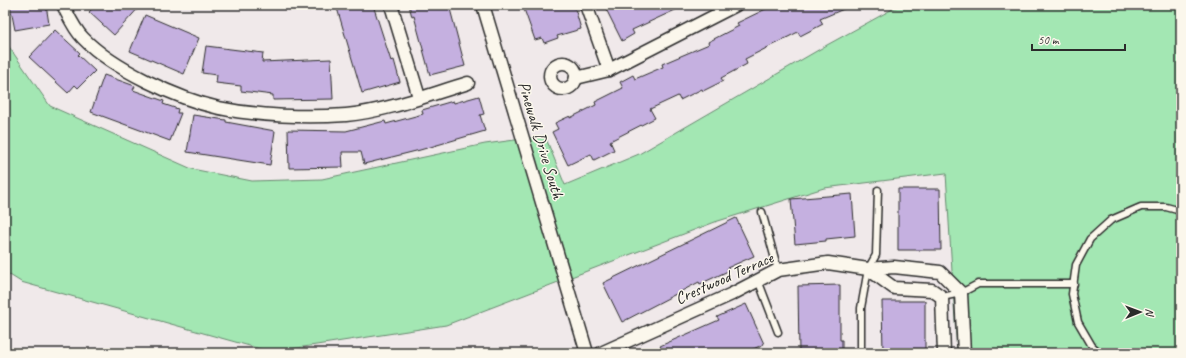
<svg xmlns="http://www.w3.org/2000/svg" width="1186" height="358" font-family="Caveat,sans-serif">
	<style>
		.green { fill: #a3e7b3; stroke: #67896f }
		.building { fill: #c5b0e0; stroke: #2b2b2b }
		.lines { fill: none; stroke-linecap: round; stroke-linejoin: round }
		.service-casing { stroke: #2b2b2b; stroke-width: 9 }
		.minor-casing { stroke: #2b2b2b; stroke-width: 15 }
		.service { stroke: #fbf7ec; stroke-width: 6 }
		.minor { stroke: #fbf7ec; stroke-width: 12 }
		.labels { text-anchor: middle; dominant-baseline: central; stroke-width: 3; stroke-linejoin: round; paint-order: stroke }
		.street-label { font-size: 17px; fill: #2b2b2b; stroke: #fbf7ec }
	</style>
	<rect width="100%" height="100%" fill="#f0e9ea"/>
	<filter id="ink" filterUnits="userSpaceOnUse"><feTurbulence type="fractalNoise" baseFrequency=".025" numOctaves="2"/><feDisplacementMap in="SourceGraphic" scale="8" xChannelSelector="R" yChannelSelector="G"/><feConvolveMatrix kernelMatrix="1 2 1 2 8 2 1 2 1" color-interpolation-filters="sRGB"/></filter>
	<g filter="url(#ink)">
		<polygon class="green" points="900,5 1181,5 1181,353 957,353 946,173 824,188 715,222 446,325 271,352 21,282 5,272 5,41 50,106 192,169 252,181 322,179 485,144 545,136 565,185 639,154 827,45"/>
		<g class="building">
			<polygon points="10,5 46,5 49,24 15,30"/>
			<polygon points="96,5 141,5 114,35 89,12"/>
			<polygon points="348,5 373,5 391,61 394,60 400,82 362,93 337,8"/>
			<polygon points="409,5 449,5 465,66 430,75 414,16 412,17"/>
			<polygon points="536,5 574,5 581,29 557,36 558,38 544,43 542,38 535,40 524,9"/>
			<polygon points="604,5 686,5 632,30 634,34 622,41"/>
			<polygon points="774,5 853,5 820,19 823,24 800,36 798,32 745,59 747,64 721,78 723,81 703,91 702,89 680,100 678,96 650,109 655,118 610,141 614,150 594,160 591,154 568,165 552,132 558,129 555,123 570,116 570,118 596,105 595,102 623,88 620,82 633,75 635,79 663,67 662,64 709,44 708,42 739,26 737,23"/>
			<polygon points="145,15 199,38 184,74 130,51"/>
			<polygon points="55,30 80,53 78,55 95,71 78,88 75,85 68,93 29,57"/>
			<polygon points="206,46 263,53 262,62 331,59 333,99 273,100 273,95 241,91 241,86 216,83 217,75 202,73"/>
			<polygon points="104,75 135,86 133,90 164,101 163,104 178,109 177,113 181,113 170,141 91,112"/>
			<polygon points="479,96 484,114 480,115 485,131 420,150 364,164 361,152 342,152 343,167 289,168 288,130 346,131 385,121 386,124 423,114 422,110 453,101 454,103"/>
			<polygon points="193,115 226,120 226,122 275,131 270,165 187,152"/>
			<polygon points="898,189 940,189 941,250 898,250"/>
			<polygon points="852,194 855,236 826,239 826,241 795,244 791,199"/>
			<polygon points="736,218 754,256 727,268 728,271 700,284 699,282 622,322 603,283"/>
			<polygon points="840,285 840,340 842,340 842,353 799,353 798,286"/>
			<polygon points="882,301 925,301 925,353 883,353"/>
			<polygon points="746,304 764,344 745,353 662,353 660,346 719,320 717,317"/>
		</g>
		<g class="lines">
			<defs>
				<g id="service">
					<polyline points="762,212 778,270"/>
					<polyline points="758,280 778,332"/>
					<polyline points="942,297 961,293 978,284 1074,284"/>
					<polyline points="861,353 861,308 868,269 876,255 878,190"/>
					<polyline points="1100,353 1092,346 1078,322 1072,294 1076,265 1090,239 1111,220 1141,207 1166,207 1181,211"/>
				</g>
				<g id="minor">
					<path d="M63 5C69 17 74 29 83 38 113 69 178 99 219 108 258 116 306 118 346 115 388 111 428 95 468 83"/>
					<polyline points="391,5 419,97"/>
					<polyline points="483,5 587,353"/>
					<polyline points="586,5 609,70"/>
					<circle cx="563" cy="76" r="13"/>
					<polyline points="576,78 609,70 736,5"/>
					<polyline points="868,269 894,288 932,290 942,297 944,353"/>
					<polyline points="601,353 732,294 778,270 828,263 868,269 894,267 940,272 961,293 964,353"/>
				</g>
			</defs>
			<use href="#service" class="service-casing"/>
			<use href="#minor" class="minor-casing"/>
			<use href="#service" class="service"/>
			<use href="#minor" class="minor"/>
		</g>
	</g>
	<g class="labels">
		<g class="street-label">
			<text transform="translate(541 140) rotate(73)">Pinewalk Drive South</text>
			<text transform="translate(724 278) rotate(-24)">Crestwood Terrace</text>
		</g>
	</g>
	<rect width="1186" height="358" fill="none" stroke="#fbf7ec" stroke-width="20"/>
	<rect x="10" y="10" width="1166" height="338" fill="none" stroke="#2b2b2b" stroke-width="1.5" filter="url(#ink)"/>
	<g transform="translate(1140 312) rotate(89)" stroke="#fbf7ec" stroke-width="3" paint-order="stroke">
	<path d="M0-3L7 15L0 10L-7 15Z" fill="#2b2b2b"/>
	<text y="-6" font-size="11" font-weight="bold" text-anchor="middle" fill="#2b2b2b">N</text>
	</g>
	<path d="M1032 44v6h93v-6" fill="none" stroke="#2b2b2b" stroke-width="2"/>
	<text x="1038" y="44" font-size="12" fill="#2b2b2b" stroke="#fbf7ec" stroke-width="3" paint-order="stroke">50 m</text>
</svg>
